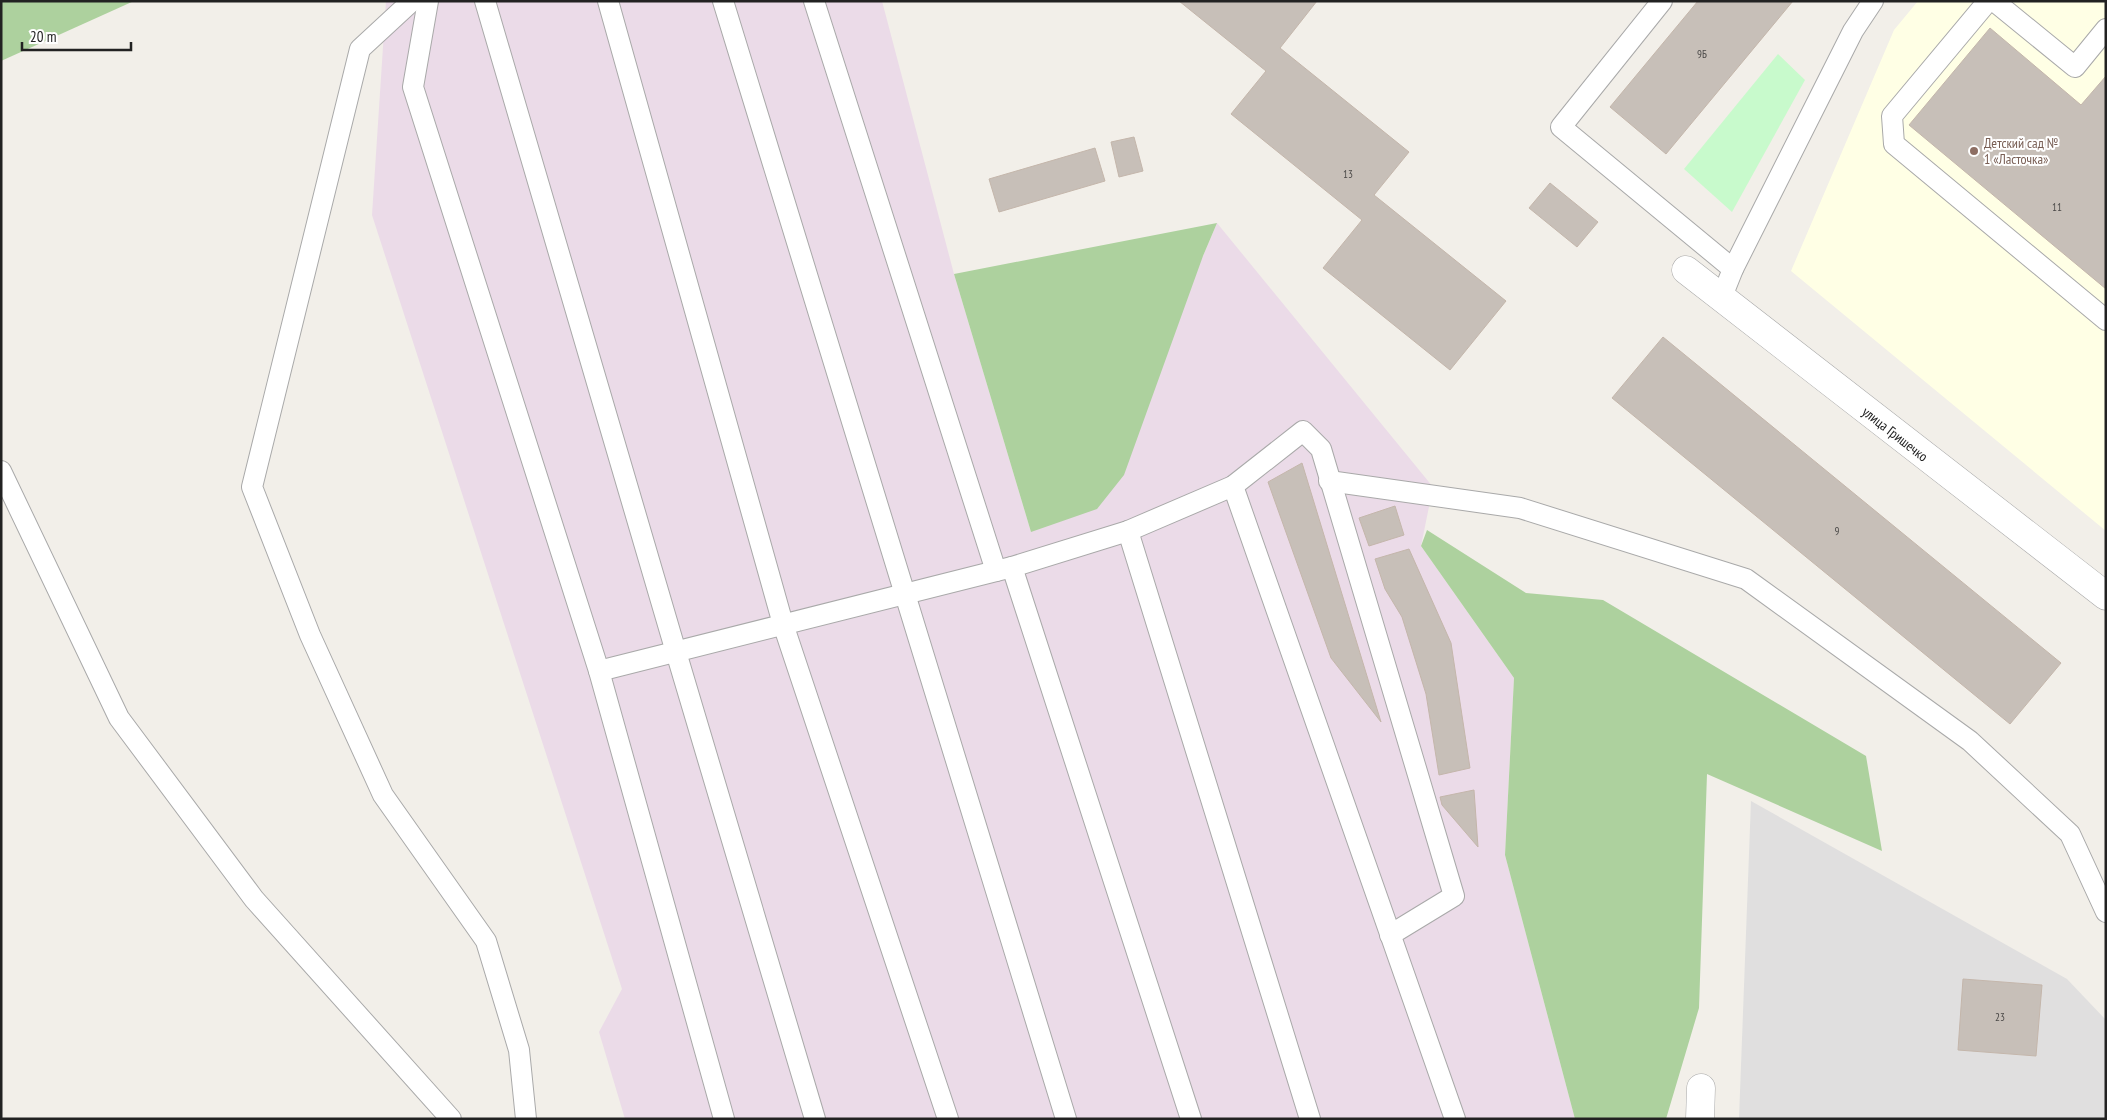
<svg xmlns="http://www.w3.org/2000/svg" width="2107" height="1120" font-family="'PT Sans Narrow',sans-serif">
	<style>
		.residential { fill: #e0dfdf }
		.industrial { fill: #ebdbe8 }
		.education { fill: #ffffe5 }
		.forest { fill: #add19e }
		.park { fill: #c8facc }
		.building { fill: #c7bfb8; stroke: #c4b6ab }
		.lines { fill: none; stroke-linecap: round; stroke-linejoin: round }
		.lane-casing { stroke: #a9a9a9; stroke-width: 22 }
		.street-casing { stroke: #a9a9a9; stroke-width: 29 }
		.lane { stroke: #fff; stroke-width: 20 }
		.street { stroke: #fff; stroke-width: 28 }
		.education-dot { fill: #8d6e63; stroke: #fff; stroke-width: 2 }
		.labels { text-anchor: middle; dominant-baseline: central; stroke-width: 4; stroke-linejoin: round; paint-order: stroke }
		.number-label { font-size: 11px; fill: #4b4948 }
		.education-label { font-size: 14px; fill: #785e54; stroke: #fff; text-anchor: start }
		.street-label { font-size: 14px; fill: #222; stroke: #fff }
	</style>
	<rect width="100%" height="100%" fill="#f2efe9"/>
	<polygon class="residential" points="1751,801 2067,979 2106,1020 2106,1119 1739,1119"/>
	<polygon class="industrial" points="386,1 882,1 954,274 1031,532 1203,256 1217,223 1433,487 1421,546 1514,678 1505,855 1575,1119 625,1119 599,1032 622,989 372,215"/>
	<polygon class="education" points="1918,1 2106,1 2106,531 1791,271 1894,30"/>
	<g class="forest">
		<polygon points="1,1 134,1 1,61"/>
		<polygon points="1217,223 1203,256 1124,475 1097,509 1031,532 954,274"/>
		<polygon points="1427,530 1526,593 1603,600 1866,756 1882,851 1707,774 1699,1008 1666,1119 1575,1119 1505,855 1514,678 1421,546"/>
	</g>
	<polygon class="park" points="1778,54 1805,80 1732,212 1684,169"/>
	<g class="building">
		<polygon points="1179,1 1317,1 1280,48 1409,152 1374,195 1506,301 1450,370 1323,268 1362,220 1231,114 1266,71"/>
		<polygon points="1698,1 1793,1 1666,154 1610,107"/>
		<polygon points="1990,28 2081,105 2106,76 2106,289 1909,125"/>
		<polygon points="1134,137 1143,171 1119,177 1111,142"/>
		<polygon points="1095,148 1105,181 999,212 989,179"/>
		<polygon points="1550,183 1598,222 1577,247 1529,208"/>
		<polygon points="1663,337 2061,663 2010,724 1612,398"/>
		<polygon points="1302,463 1381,722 1331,658 1268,482"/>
		<polygon points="1395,506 1404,535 1369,546 1359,518"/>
		<polygon points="1409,549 1451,643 1470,768 1439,775 1426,694 1402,617 1385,589 1375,559"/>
		<polygon points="1474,790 1478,847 1442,805 1440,797"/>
		<polygon points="1963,979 2042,985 2036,1056 1958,1050"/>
	</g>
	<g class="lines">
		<defs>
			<g id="lane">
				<polyline points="412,1 360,49 252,487 310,635 383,795 486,941 519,1050 526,1119"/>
				<polyline points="428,1 413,87 599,671 1012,567 1128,531 1233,486 1303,431 1321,449 1454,896 1390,935"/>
				<polyline points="485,1 676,652 815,1119"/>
				<polyline points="608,1 783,624 948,1119"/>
				<polyline points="723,1 1066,1119"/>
				<polyline points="814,1 996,571"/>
				<polyline points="1662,1 1561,127 1733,269"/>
				<polyline points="1988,1 1892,116 1894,144 2106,320"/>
				<polyline points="1994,1 2075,67 2106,29"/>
				<polyline points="1721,299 1733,269 1853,31 1873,1"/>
				<polyline points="1,471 119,718 254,899 451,1119"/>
				<polyline points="1329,481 1520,508 1746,579 1970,741 2070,834 2106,912"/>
				<polyline points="1233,486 1455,1119"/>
				<polyline points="1128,531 1310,1119"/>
				<polyline points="1012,567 1191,1119"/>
				<polyline points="599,671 724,1119"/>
			</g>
			<g id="street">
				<polyline points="1686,270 2106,596"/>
				<polyline points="1700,1119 1701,1088"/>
			</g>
		</defs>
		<use href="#lane" class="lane-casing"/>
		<use href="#street" class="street-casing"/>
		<use href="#lane" class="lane"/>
		<use href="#street" class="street"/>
	</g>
	<circle class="education-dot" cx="1974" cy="151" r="5"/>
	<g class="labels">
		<g class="number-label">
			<text x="1702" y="54">9Б</text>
			<text x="1348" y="174">13</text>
			<text x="2057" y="207">11</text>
			<text x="1837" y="531">9</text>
			<text x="2000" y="1017">23</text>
		</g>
		<g class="education-label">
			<text x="1984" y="143">Детский сад №<tspan x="1984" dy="16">1 «Ласточка»</tspan></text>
		</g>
		<g class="street-label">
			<text transform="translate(1895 434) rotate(38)">улица Гришечко</text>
		</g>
	</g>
	<rect width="2107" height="1120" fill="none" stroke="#222222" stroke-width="5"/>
	<path d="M22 42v8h109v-8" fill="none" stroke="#222222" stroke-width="2.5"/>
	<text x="30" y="42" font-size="15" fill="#222222" stroke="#ffffff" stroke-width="4" paint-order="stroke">20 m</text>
</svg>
